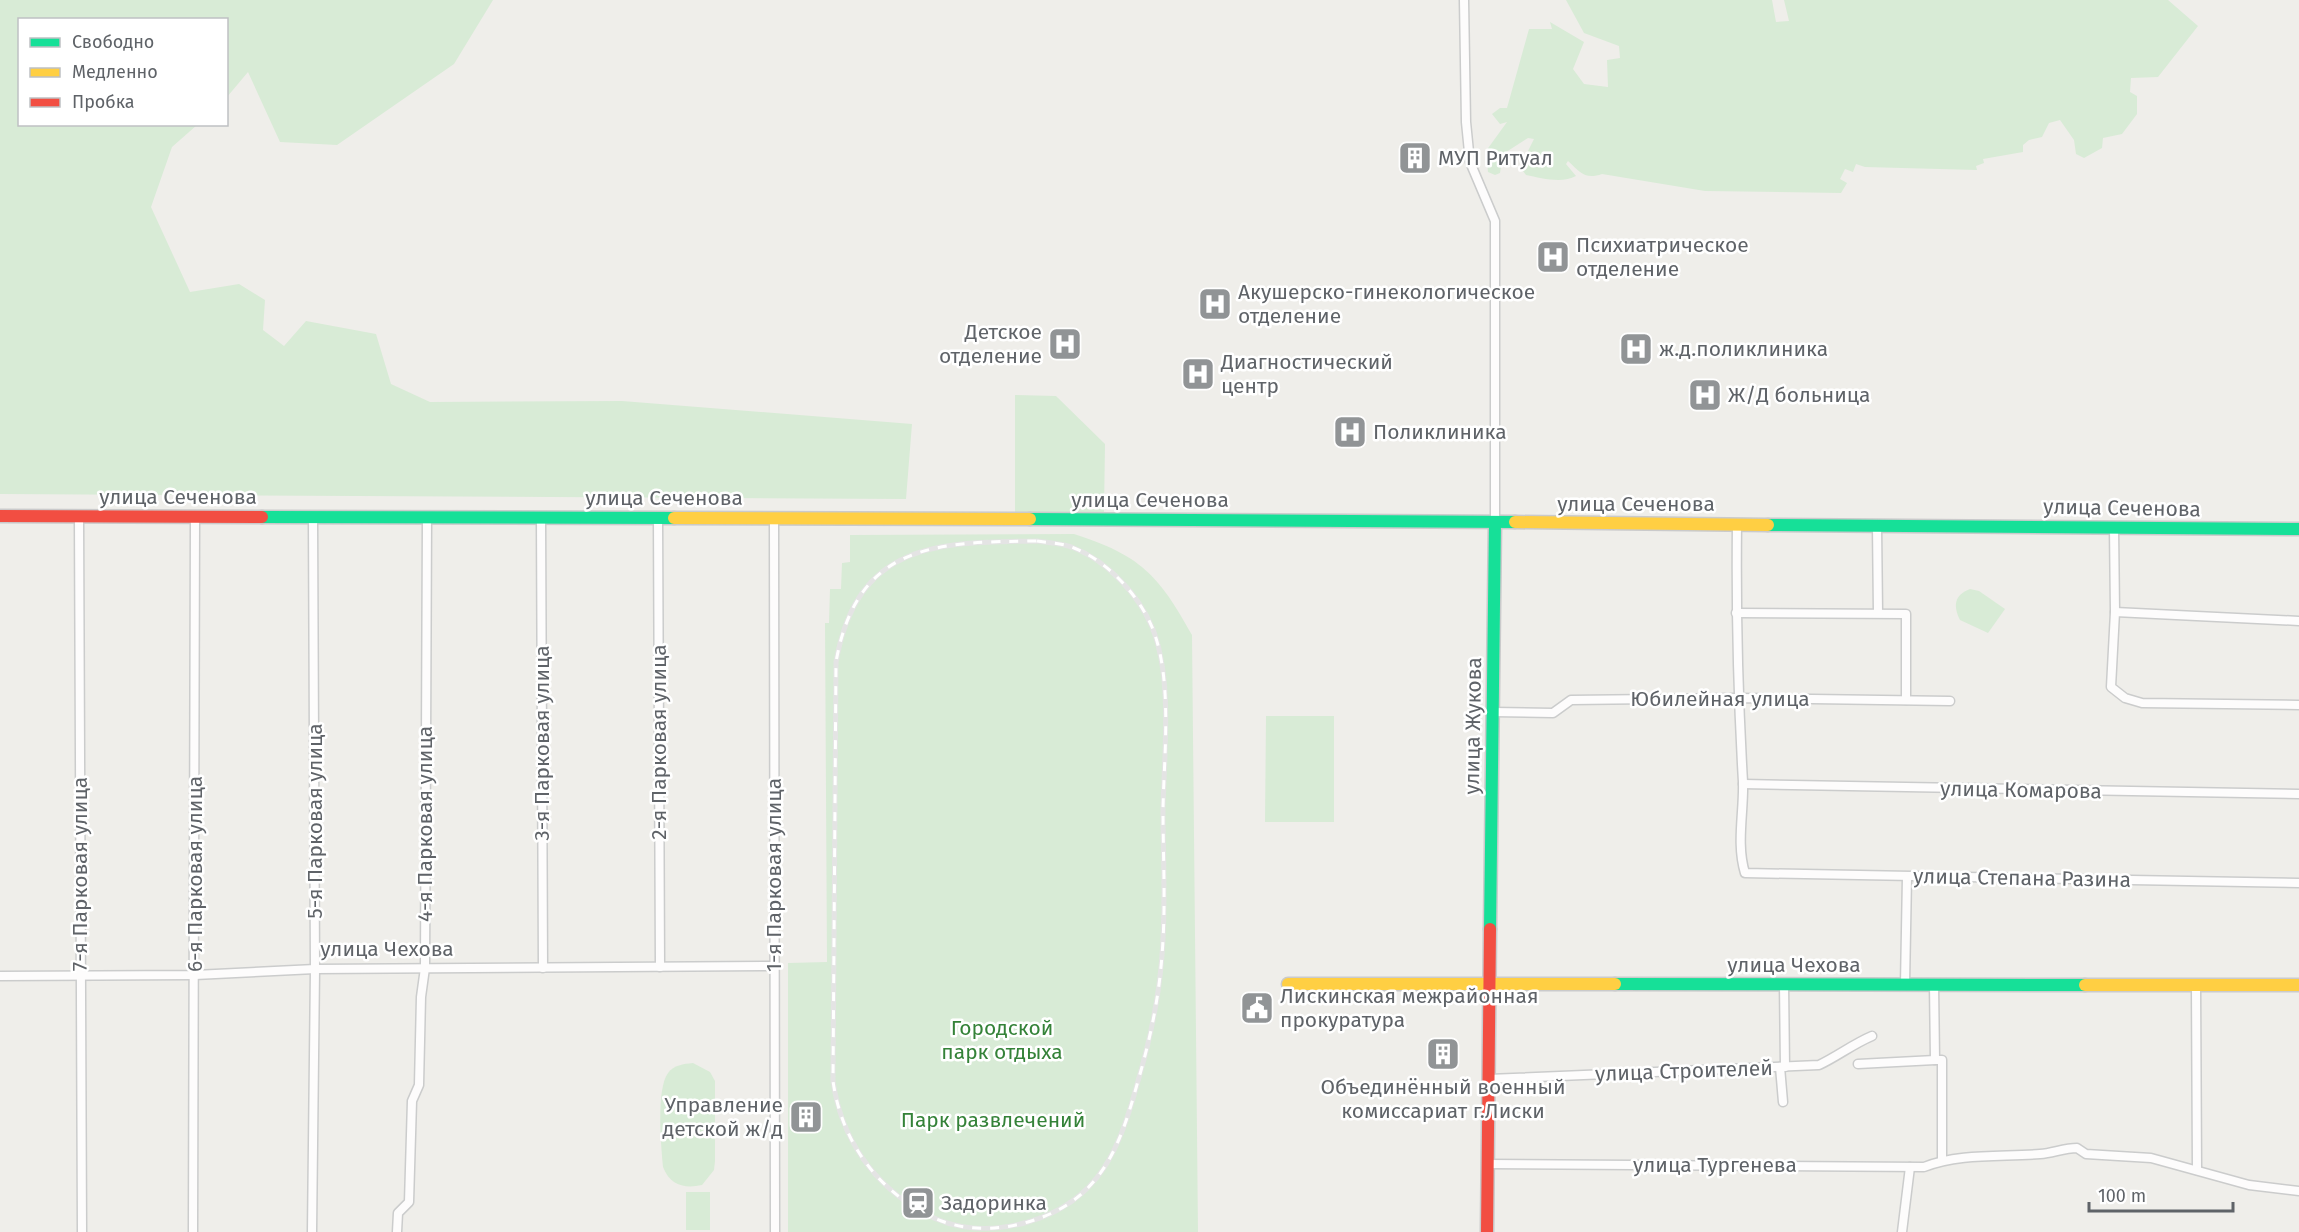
<svg xmlns="http://www.w3.org/2000/svg" width="2299" height="1232" font-family="'Fira Sans',sans-serif">
	<style>
		.green { fill: #d8ebd6 }
		.lines { fill: none; stroke-linecap: round; stroke-linejoin: round }
		.street-casing { stroke: #cbcccc; stroke-width: 11 }
		.fast-casing { stroke: #cacacb; stroke-width: 15 }
		.slow-casing { stroke: #cacacb; stroke-width: 15 }
		.jam-casing { stroke: #cacacb; stroke-width: 15 }
		.street { stroke: #fdfcfc; stroke-width: 8 }
		.fast { stroke: #16e098; stroke-width: 12 }
		.slow { stroke: #ffcf43; stroke-width: 12 }
		.jam { stroke: #f24e42; stroke-width: 12 }
		.rail-casing { stroke: #e4e4e4; stroke-width: 5 }
		.rail { stroke: #fff; stroke-width: 3; stroke-dasharray: 9; stroke-linecap: butt }
		.labels { text-anchor: middle; dominant-baseline: central; stroke-width: 5; stroke-linejoin: round; paint-order: stroke }
		.poi-label { font-size: 21px; fill: #5f6368; stroke: #fff; text-anchor: start }
		.street-label { font-size: 21px; fill: #5f6368; stroke: #fff }
		.park-label { font-size: 21px; fill: #348238; stroke: #fff }
	</style>
	<rect width="100%" height="100%" fill="#efeeea"/>
	<g class="green">
		<polygon points="0,0 493,0 454,64 337,145 280,142 248,72 227,97 226,20 20,20 20,124 197,125 172,147 151,207 190,292 239,284 265,300 263,330 284,346 306,321 376,334 391,384 430,402 622,401 912,424 906,499 0,494"/>
		<path d="M1566 0H1772L1776 22 1789 21 1784 0H2168L2198 26 2158 77 2131 78 2130 92 2137 96V114L2122 134 2103 138 2102 148 2084 158 2076 154 2074 140 2060 120 2049 123 2042 137 2029 140 2023 145V152L1983 159 1984 163 1976 166 1977 170 1865 167 1856 164 1853 172 1845 169 1840 179 1847 183 1841 193 1705 191 1602 174C1585 180 1580 172 1568 161L1566 164 1576 176C1562 184 1541 178 1526 175L1520 167 1534 139 1528 138 1503 154 1500 173 1495 175 1488 172 1486 151 1507 122 1500 124 1492 114 1500 108H1507L1529 29H1552L1550 22 1584 42 1573 69 1584 84 1608 87 1607 60 1620 58 1619 46 1584 33Z"/>
		<polygon points="1015,395 1056,396 1105,444 1104,512 1015,512"/>
		<path d="M1074 534C1140 555 1159 575 1192 635L1198 1232H788V963L827 962 825 623H829L830 589H841L842 563 850 562V535Z"/>
		<path d="M1970 589 1979 591 2005 609 1988 633 1960 620C1953 606 1954 595 1970 589Z"/>
		<polygon points="1266,716 1334,716 1334,822 1265,822"/>
		<path d="M693 1063 710 1072 715 1081V1161L714 1170 702 1185C684 1189 670 1185 663 1167 661 1147 656 1089 668 1073 674 1065 683 1064 693 1063Z"/>
		<rect x="686" y="1192" width="24" height="38"/>
	</g>
	<g class="lines">
		<defs>
			<g id="street">
				<polyline points="1464,0 1466,122 1470,162 1495,221 1495,522"/>
				<polyline points="79,517 82,1232"/>
				<polyline points="541,518 543,968"/>
				<polyline points="658,518 660,967"/>
				<polyline points="774,518 775,1232"/>
				<path d="M1737 524C1736 611 1738 696 1743 782 1744 812 1736 844 1745 873L2299 883"/>
				<polyline points="1877,526 1878,613"/>
				<polyline points="2114,528 2115,612 2111,687 2125,698 2142,703 2299,705"/>
				<polyline points="2115,612 2299,621"/>
				<polyline points="1736,613 1906,614 1906,700"/>
				<polyline points="1493,712 1553,713 1571,700 1737,698 1950,701"/>
				<polyline points="1743,784 2299,794"/>
				<polyline points="0,976 195,975 315,969 774,966"/>
				<polyline points="1784,984 1785,1067"/>
				<polyline points="1905,984 1907,877"/>
				<polyline points="1934,984 1935,1060 1942,1060 1942,1159"/>
				<polyline points="2196,985 2197,1170"/>
				<polyline points="1858,1064 1935,1060"/>
				<polyline points="1780,1067 1783,1102"/>
				<path d="M1488 1079 1819 1065C1838 1056 1853 1044 1872 1036"/>
				<path d="M1487 1164 1924 1167C1959 1153 2001 1157 2040 1154 2053 1153 2064 1148 2077 1148L2086 1154 2151 1158 2249 1185 2299 1191"/>
				<polyline points="193,1232 195,517"/>
				<polyline points="312,1232 315,969 313,517"/>
				<polyline points="397,1232 398,1213 409,1202 412,1101 419,1085 421,997 425,968 427,517"/>
				<polyline points="1902,1232 1910,1167"/>
			</g>
			<g id="fast">
				<polyline points="262,517 674,518"/>
				<polyline points="1030,519 1515,522"/>
				<polyline points="1768,525 2299,529"/>
				<polyline points="1490,929 1495,522"/>
				<polyline points="1615,984 2085,985"/>
			</g>
			<g id="slow">
				<polyline points="674,518 1030,519"/>
				<polyline points="1515,522 1768,525"/>
				<polyline points="1288,984 1615,984"/>
				<polyline points="2085,985 2299,985"/>
			</g>
			<g id="jam">
				<polyline points="0,516 262,517"/>
				<polyline points="1487,1232 1490,929"/>
			</g>
		</defs>
		<use href="#street" class="street-casing"/>
		<use href="#fast" class="fast-casing"/>
		<use href="#slow" class="slow-casing"/>
		<use href="#jam" class="jam-casing"/>
		<use href="#street" class="street"/>
		<use href="#fast" class="fast"/>
		<use href="#slow" class="slow"/>
		<use href="#jam" class="jam"/>
		<defs>
			<path id="rail" d="M1037 541C1048 543 1063 543 1074 548 1107 561 1138 594 1152 627 1173 678 1164 754 1163 809 1163 857 1166 907 1162 955 1159 998 1150 1040 1138 1081 1120 1147 1101 1201 1028 1222 993 1232 956 1231 924 1213 873 1185 841 1138 833 1081L836 662C857 543 936 542 1037 541Z"/>
		</defs>
		<use href="#rail" class="rail-casing"/>
		<use href="#rail" class="rail"/>
	</g>
	<defs>
		<symbol id="building-square" viewBox="-11 -11 22 22"><rect x="-9" y="-9" width="18" height="18" rx="4" fill="#919496" stroke="#fff"/><path d="M-4-6H4V6H1V3H-1V6H-4ZM-2.5-4.3h1.7v1.8h-1.7ZM.8-4.3h1.7v1.8H.8ZM-2.5-1h1.7V.8h-1.7ZM.8-1h1.7V.8H.8Z" fill="#fff"/></symbol>
		<symbol id="hospital-square" viewBox="-11 -11 22 22"><rect x="-9" y="-9" width="18" height="18" rx="4" fill="#919496" stroke="#fff"/><path d="M-5-5h3v3.5h4V-5h3V5h-3V1.5h-4V5h-3Z" fill="#fff"/></symbol>
		<symbol id="civic-square" viewBox="-11 -11 22 22"><rect x="-9" y="-9" width="18" height="18" rx="4" fill="#919496" stroke="#fff"/><path d="M-.6-6.5H3V-4.5H.6V-3L4-1V1h2V6H-6V1h2V-1L-.6-3ZM-1.2 2.5V6h2.4V2.5Z" fill="#fff"/></symbol>
		<symbol id="station-square" viewBox="-11 -11 22 22"><rect x="-9" y="-9" width="18" height="18" rx="4" fill="#919496" stroke="#fff"/><path d="M-3-6H3Q5-6 5-4V2Q5 4 3 4L4.5 6H3L1.5 4h-3L-3 6H-4.5L-3 4Q-5 4-5 2V-4Q-5-6-3-6ZM-3.5-4v3h7v-3ZM-3.5 1v1.5H-2V1ZM2 1v1.5H3.5V1Z" fill="#fff"/></symbol>
	</defs>
	<g fill-rule="evenodd">
		<use href="#building-square" x="1396" y="139" width="38" height="38"/>
		<use href="#hospital-square" x="1534" y="238" width="38" height="38"/>
		<use href="#hospital-square" x="1196" y="285" width="38" height="38"/>
		<use href="#hospital-square" x="1046" y="325" width="38" height="38"/>
		<use href="#hospital-square" x="1617" y="330" width="38" height="38"/>
		<use href="#hospital-square" x="1179" y="355" width="38" height="38"/>
		<use href="#hospital-square" x="1686" y="376" width="38" height="38"/>
		<use href="#hospital-square" x="1331" y="413" width="38" height="38"/>
		<use href="#civic-square" x="1238" y="989" width="38" height="38"/>
		<use href="#building-square" x="1424" y="1035" width="38" height="38"/>
		<use href="#building-square" x="787" y="1098" width="38" height="38"/>
		<use href="#station-square" x="899" y="1184" width="38" height="38"/>
	</g>
	<g class="labels">
		<g class="poi-label">
			<text x="1438" y="158">МУП Ритуал</text>
			<text x="1576" y="245">Психиатрическое<tspan x="1576" dy="24">отделение</tspan></text>
			<text x="1238" y="292">Акушерско-гинекологическое<tspan x="1238" dy="24">отделение</tspan></text>
			<text x="1042" y="332" text-anchor="end">Детское<tspan x="1042" dy="24">отделение</tspan></text>
			<text x="1659" y="349">ж.д.поликлиника</text>
			<text x="1221" y="362">Диагностический<tspan x="1221" dy="24">центр</tspan></text>
			<text x="1728" y="395">Ж/Д больница</text>
			<text x="1373" y="432">Поликлиника</text>
			<text x="1280" y="996">Лискинская межрайонная<tspan x="1280" dy="24">прокуратура</tspan></text>
			<text x="1443" y="1087" text-anchor="middle">Объединённый военный<tspan x="1443" dy="24">комиссариат г.Лиски</tspan></text>
			<text x="783" y="1105" text-anchor="end">Управление<tspan x="783" dy="24">детской ж/д</tspan></text>
			<text x="941" y="1203">Задоринка</text>
		</g>
		<g class="street-label">
			<text x="178" y="497">улица Сеченова</text>
			<text x="664" y="498">улица Сеченова</text>
			<text x="1150" y="500">улица Сеченова</text>
			<text x="1636" y="504">улица Сеченова</text>
			<text transform="translate(2122 508) rotate(1)">улица Сеченова</text>
			<text x="1720" y="699">Юбилейная улица</text>
			<text transform="translate(1473 726) rotate(-89)">улица Жукова</text>
			<text transform="translate(659 742) rotate(-90)">2-я Парковая улица</text>
			<text transform="translate(542 743) rotate(-90)">3-я Парковая улица</text>
			<text transform="translate(2021 790) rotate(1)">улица Комарова</text>
			<text transform="translate(315 821) rotate(-90)">5-я Парковая улица</text>
			<text transform="translate(425 824) rotate(-90)">4-я Парковая улица</text>
			<text transform="translate(80 874) rotate(-90)">7-я Парковая улица</text>
			<text transform="translate(195 874) rotate(-90)">6-я Парковая улица</text>
			<text transform="translate(774 875) rotate(-90)">1-я Парковая улица</text>
			<text transform="translate(2022 878) rotate(1)">улица Степана Разина</text>
			<text x="387" y="949">улица Чехова</text>
			<text x="1794" y="965">улица Чехова</text>
			<text transform="translate(1684 1071) rotate(-2)">улица Строителей</text>
			<text x="1715" y="1165">улица Тургенева</text>
		</g>
		<g class="park-label">
			<text x="1002" y="1028">Городской<tspan x="1002" dy="24">парк отдыха</tspan></text>
			<text x="993" y="1120">Парк развлечений</text>
		</g>
	</g>
	<rect x="18" y="18" width="210" height="108" fill="#ffffff" stroke="#bfc1c3" stroke-width="1.5"/>
	<rect x="30" y="38" width="30" height="9" fill="#16e098" stroke="#bfc1c3" stroke-width="1.5"/>
	<text x="72" y="48" font-size="18" fill="#5f6368">Свободно</text>
	<rect x="30" y="68" width="30" height="9" fill="#ffcf43" stroke="#bfc1c3" stroke-width="1.5"/>
	<text x="72" y="78" font-size="18" fill="#5f6368">Медленно</text>
	<rect x="30" y="98" width="30" height="9" fill="#f24e42" stroke="#bfc1c3" stroke-width="1.5"/>
	<text x="72" y="108" font-size="18" fill="#5f6368">Пробка</text>
	<path d="M2089 1202v9h144v-9" fill="none" stroke="#5f6368" stroke-width="3"/>
	<text x="2098" y="1202" font-size="18" fill="#5f6368" stroke="#ffffff" stroke-width="4.5" paint-order="stroke">100 m</text>
</svg>
